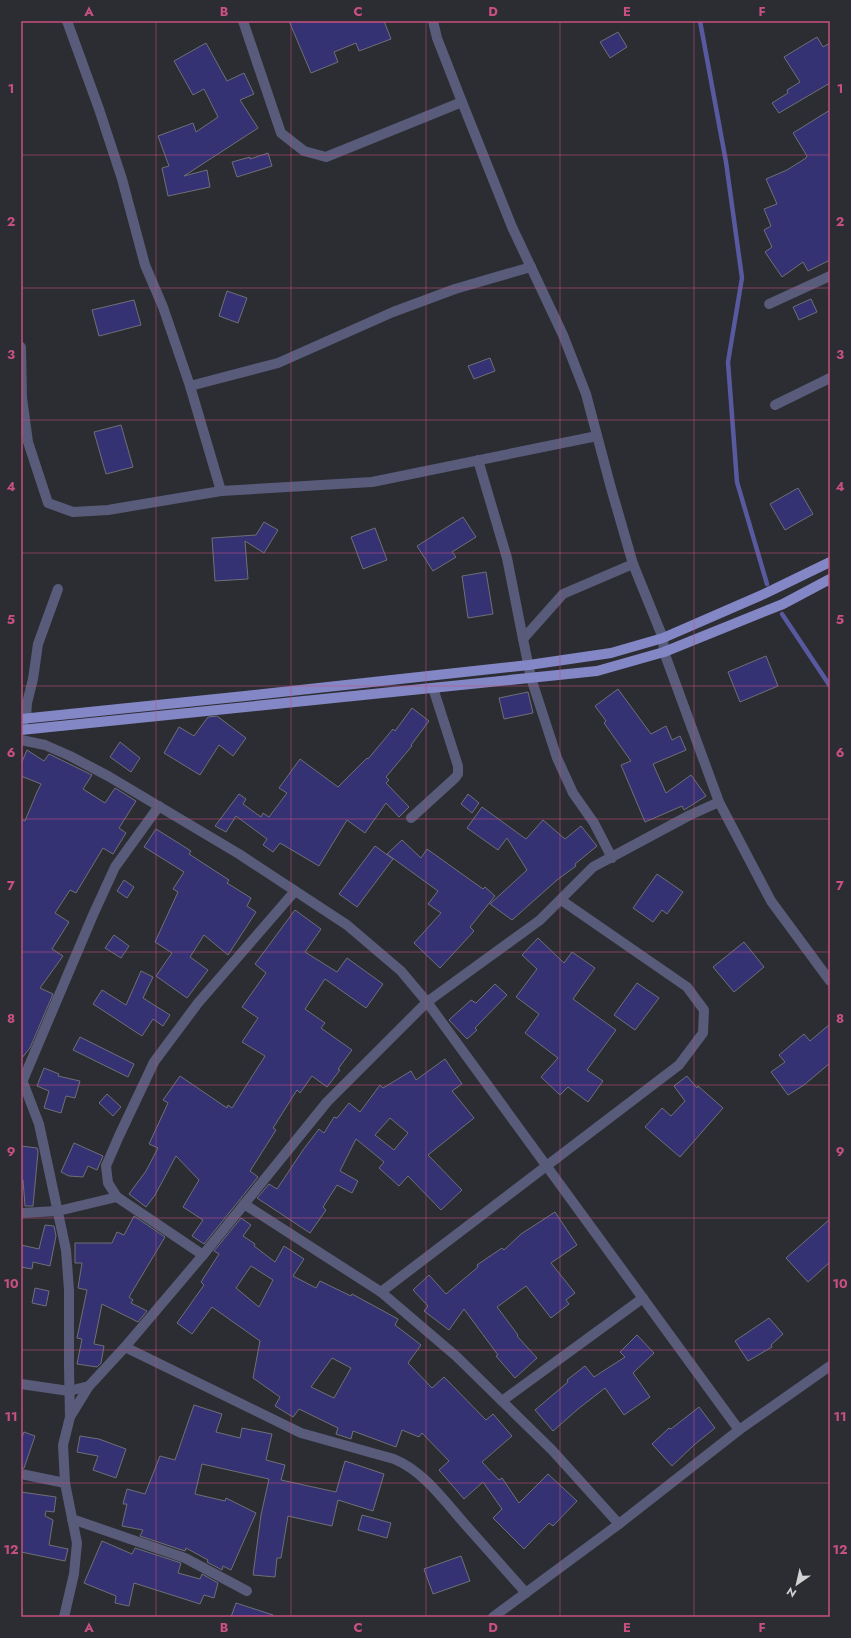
<svg xmlns="http://www.w3.org/2000/svg" width="851" height="1638" font-family="Jost,sans-serif">
	<style>
		.lines { fill: none; stroke-linecap: round; stroke-linejoin: round }
		.stream { stroke: #58599e; stroke-width: 4.5 }
		.building { fill: #353274; stroke: #6f6f75; fill-rule: evenodd }
		.minor { stroke: #595b7a; stroke-width: 10 }
		.major { stroke: #8487c6; stroke-width: 10 }
		.grid { fill: none; stroke: #c75080; stroke-width: 1; stroke-opacity: 0.55 }
		.neatline { fill: none; stroke: #c75080; stroke-width: 1.5 }
		.grid-label { font-size: 13px; text-anchor: middle; font-weight: bold; fill: #c75080 }
	</style>
	<rect width="100%" height="100%" fill="#2c2d32"/>
	<g class="lines">
		<g class="stream">
			<polyline points="700,21 726,162 742,278 728,362 737,482 767,584"/>
			<polyline points="782,614 830,686"/>
		</g>
	</g>
	<g class="building">
		<polygon points="289,21 384,21 391,39 359,51 356,43 334,52 338,62 311,73"/>
		<polygon points="618,32 627,47 610,58 600,42"/>
		<polygon points="817,37 823,47 830,43 830,83 779,113 772,103 788,93 787,90 800,82 784,57"/>
		<polygon points="206,43 227,81 244,73 254,94 240,100 258,128 184,176 207,170 210,187 168,196 162,168 169,166 158,136 193,123 196,132 218,117 204,89 193,95 174,61"/>
		<polygon points="830,110 830,260 808,271 803,262 782,277 765,252 772,247 764,230 771,226 764,209 777,204 766,179 787,170 806,158 807,156 793,133"/>
		<polygon points="268,153 272,166 237,177 232,162 250,157 250,159"/>
		<polygon points="227,291 247,298 238,323 219,316"/>
		<polygon points="811,299 817,312 799,320 793,307"/>
		<polygon points="134,300 141,325 99,336 92,310"/>
		<polygon points="490,358 495,371 474,379 468,366"/>
		<polygon points="121,425 133,467 106,474 94,432"/>
		<polygon points="798,488 813,514 785,530 770,504"/>
		<polygon points="463,517 476,537 452,552 456,557 433,571 417,546"/>
		<polygon points="264,522 278,530 264,553 245,541 248,579 215,581 212,538 256,535"/>
		<polygon points="375,528 387,560 363,569 351,537"/>
		<polygon points="486,572 493,614 468,618 462,576"/>
		<polygon points="766,656 778,686 740,702 728,672"/>
		<polygon points="618,689 651,734 666,726 672,740 680,736 686,750 653,764 666,793 691,775 706,796 684,810 682,806 645,822 621,765 631,761 604,723 606,721 595,706"/>
		<polygon points="528,692 533,713 504,719 499,698"/>
		<polygon points="412,708 429,721 411,745 412,746 386,777 389,780 386,783 409,807 399,817 386,803 365,833 347,820 319,866 280,843 273,852 263,845 267,839 236,816 226,832 215,826 239,794 246,799 243,804 261,817 263,813 269,817 287,793 279,788 300,759 338,787 367,758 368,759 393,729 395,731"/>
		<polygon points="217,716 246,738 233,756 219,745 200,775 164,753 179,727 194,736 208,717"/>
		<polygon points="120,742 140,758 131,772 110,757"/>
		<polygon points="27,750 44,761 49,754 92,775 83,789 105,803 115,788 136,801 119,828 126,833 113,854 103,848 76,893 70,890 55,913 69,922 52,949 63,956 40,988 53,994 30,1048 21,1059 21,819 25,821 37,792 41,784 21,776 21,764"/>
		<polygon points="468,794 479,803 472,813 461,804"/>
		<polygon points="482,807 526,839 543,820 565,839 581,826 597,846 575,864 576,866 557,880 512,920 490,904 527,870 507,838 498,850 467,828"/>
		<polygon points="156,829 191,851 189,854 229,880 227,883 251,898 247,906 256,912 228,955 204,935 190,957 208,970 187,998 156,976 172,953 155,942 178,892 173,889 184,872 144,847"/>
		<polygon points="402,840 421,858 427,849 483,889 485,887 495,896 470,927 474,931 440,968 414,943 441,913 428,904 438,891 387,854"/>
		<polygon points="375,846 393,859 357,907 339,894"/>
		<polygon points="657,874 683,892 667,914 662,910 653,922 633,908"/>
		<polygon points="124,880 134,887 127,898 117,891"/>
		<polygon points="295,910 321,929 305,952 337,972 347,958 383,984 366,1008 325,979 305,1009 325,1023 321,1028 352,1050 338,1069 340,1070 327,1087 312,1076 300,1093 297,1090 273,1128 276,1130 250,1171 258,1177 204,1244 192,1236 203,1220 183,1207 199,1180 176,1156 155,1195 146,1207 129,1194 146,1171 158,1148 149,1144 168,1103 163,1100 180,1076 227,1108 228,1105 232,1108 265,1056 242,1042 258,1018 242,1007 266,973 255,964"/>
		<polygon points="114,935 129,946 121,958 105,948"/>
		<polygon points="538,938 564,963 572,952 595,968 573,999 616,1030 587,1070 603,1081 588,1102 568,1087 560,1095 541,1077 558,1058 525,1033 539,1014 516,997 537,969 522,955"/>
		<polygon points="744,942 764,967 734,992 713,967"/>
		<polygon points="141,971 153,977 143,998 170,1015 163,1026 153,1019 142,1036 93,1004 102,990 126,1005"/>
		<polygon points="637,983 659,998 635,1030 614,1015"/>
		<polygon points="495,984 507,995 475,1028 477,1030 467,1039 449,1020 471,1000 476,1003"/>
		<polygon points="830,1024 830,1063 804,1085 788,1095 771,1072 785,1062 779,1055 804,1034 810,1041"/>
		<polygon points="80,1037 134,1064 128,1077 73,1050"/>
		<path d="M445 1059 462 1084 452 1091 474 1118 428 1155 462 1190 441 1210 408 1176 399 1186 379 1168 384 1162 356 1139 340 1171 358 1181 352 1193 337 1185 323 1207 326 1210 310 1233 257 1198 269 1184 277 1189 303 1150 319 1129 324 1133 334 1117 337 1118 349 1103 360 1112 380 1085 383 1088 411 1071 416 1080ZM390 1118 408 1133 394 1150 375 1135Z"/>
		<polygon points="44,1068 59,1074 58,1076 80,1081 75,1098 66,1096 61,1113 44,1108 49,1091 37,1086"/>
		<polygon points="687,1076 697,1088 698,1086 723,1108 680,1157 645,1127 662,1108 671,1116 685,1101 674,1086"/>
		<polygon points="107,1094 121,1107 113,1116 99,1103"/>
		<polygon points="74,1143 103,1156 97,1170 88,1166 83,1177 69,1176 61,1172"/>
		<polygon points="21,1146 37,1148 38,1152 33,1206 25,1206 23,1180 21,1180"/>
		<polygon points="555,1212 577,1245 551,1263 575,1293 566,1300 569,1304 551,1318 526,1286 497,1307 518,1335 517,1336 537,1358 515,1378 496,1356 498,1355 464,1309 449,1330 424,1311 428,1306 413,1290 429,1275 446,1294 478,1267 477,1265 502,1248 504,1250 521,1234"/>
		<polygon points="134,1216 165,1237 129,1297 133,1300 131,1303 147,1311 138,1322 102,1304 94,1344 104,1346 101,1363 97,1367 77,1364 82,1339 77,1338 87,1290 78,1288 82,1263 75,1263 75,1243 112,1243 117,1232 124,1235"/>
		<path d="M241 1218 251 1225 243 1236 255 1244 254 1246 275 1262 284 1246 304 1259 293 1276 316 1288 320 1281 351 1296 352 1294 398 1319 395 1325 421 1345 408 1363 432 1388 444 1377 486 1420 493 1414 512 1436 482 1462 499 1480 502 1478 519 1503 548 1474 577 1501 553 1526 549 1523 524 1549 493 1518 502 1509 483 1482 464 1499 439 1470 449 1461 422 1433 419 1437 402 1430 396 1447 353 1431 351 1439 336 1434 338 1428 299 1409 293 1417 275 1406 280 1397 253 1378 260 1341 212 1307 192 1334 177 1323 204 1285 201 1282 219 1254 214 1251ZM251 1266 273 1280 259 1307 236 1288ZM332 1358 351 1368 334 1398 311 1387Z"/>
		<polygon points="830,1219 830,1262 808,1282 786,1258"/>
		<polygon points="45,1225 54,1226 56,1236 50,1266 33,1262 32,1269 21,1267 21,1245 39,1249"/>
		<polygon points="35,1288 49,1291 46,1306 32,1303"/>
		<polygon points="769,1318 783,1334 771,1345 772,1347 748,1361 735,1341"/>
		<polygon points="637,1335 654,1353 633,1373 650,1397 624,1415 605,1388 578,1409 553,1431 535,1410 568,1382 567,1380 585,1366 594,1377 625,1357 620,1352"/>
		<polygon points="194,1405 222,1414 216,1432 240,1438 242,1428 272,1434 266,1460 285,1465 281,1480 336,1492 345,1461 384,1474 373,1511 338,1500 332,1526 288,1516 281,1558 277,1558 275,1577 253,1575 261,1515 269,1479 202,1464 195,1494 225,1501 226,1498 256,1513 231,1570 223,1566 222,1570 207,1562 208,1560 186,1548 185,1551 140,1536 143,1530 122,1526 127,1504 123,1504 127,1489 145,1494 160,1456 175,1460"/>
		<polygon points="699,1407 715,1428 694,1445 672,1466 652,1444 669,1428 671,1429"/>
		<polygon points="24,1432 35,1436 24,1468 21,1468 21,1440"/>
		<polygon points="80,1436 99,1439 126,1449 116,1478 93,1470 98,1456 77,1452"/>
		<polygon points="21,1492 56,1497 54,1512 46,1511 45,1516 53,1520 49,1545 68,1549 65,1561 21,1552"/>
		<polygon points="362,1515 391,1523 387,1538 358,1530"/>
		<polygon points="102,1541 132,1554 135,1548 181,1563 178,1573 200,1579 202,1574 218,1583 214,1598 204,1595 200,1604 134,1583 129,1606 115,1603 116,1596 84,1583"/>
		<polygon points="461,1556 470,1581 433,1594 424,1569"/>
		<polygon points="236,1603 273,1615 272,1617 231,1617"/>
	</g>
	<g class="lines">
		<g class="minor">
			<polyline points="67,21 99,109 122,179 145,265 163,307 190,386 278,363 393,312 455,289 531,267"/>
			<polyline points="243,21 281,133 304,151 326,157 462,102"/>
			<polyline points="433,21 437,38 462,102 512,227 563,335 586,394 611,488 633,564"/>
			<polyline points="769,304 830,276"/>
			<polyline points="21,347 22,398 28,442 48,503 73,512 108,510 221,491 372,482 597,436"/>
			<polyline points="190,386 221,491"/>
			<polyline points="775,405 830,378"/>
			<polyline points="478,460 507,558 523,639"/>
			<polyline points="21,726 26,718 27,703 33,679 38,644 58,589"/>
			<polyline points="21,740 45,745 70,756 108,776 239,854 347,925 401,971 427,1002 739,1430"/>
			<polyline points="411,818 455,778 458,774 458,766 433,688"/>
			<polyline points="612,858 594,823 573,793 557,758 531,678 523,639 563,594 633,564 663,638 664,652 719,802 771,901 830,981"/>
			<polyline points="21,1077 39,1124 66,1250 69,1290 69,1367 70,1417"/>
			<polyline points="23,1080 93,915 115,867 159,806"/>
			<polyline points="244,1204 381,1292 456,1356 552,1450 619,1524"/>
			<polyline points="21,1213 58,1211 117,1197"/>
			<polyline points="203,1255 117,1197 108,1183 106,1166 119,1136 154,1062 198,1003 295,891"/>
			<polyline points="381,1292 679,1065 703,1033 704,1010 687,987 561,900"/>
			<path d="M125 1347 301 1433 394 1459C423 1471 443 1499 463 1522 484 1546 505 1569 526 1593"/>
			<polyline points="21,1384 69,1391 89,1386"/>
			<polyline points="502,1401 643,1298"/>
			<polyline points="21,1474 65,1483"/>
			<polyline points="72,1519 185,1558 247,1591"/>
			<polyline points="64,1617 74,1574 77,1543 65,1483 63,1445 70,1417 89,1386 125,1347 203,1255 327,1102 427,1002 540,920 593,867 690,815 719,802"/>
			<polyline points="493,1617 619,1524 739,1430 830,1366"/>
		</g>
		<g class="major">
			<polyline points="21,719 245,696 529,665 611,653 663,638 764,594 830,562"/>
			<polyline points="21,730 597,671 664,652 783,604 830,579"/>
		</g>
	</g>
	<path class="grid" d="M156 21V1617M291 21V1617M426 21V1617M560 21V1617M694 21V1617M21 155H830M21 288H830M21 420H830M21 553H830M21 686H830M21 819H830M21 952H830M21 1085H830M21 1218H830M21 1350H830M21 1483H830"/>
	<rect width="851" height="1638" fill="none" stroke="#2c2d32" stroke-width="44"/>
	<g transform="translate(797 1584) rotate(214)" stroke="#2c2d32" stroke-width="3" paint-order="stroke">
	<path d="M0-3L7 15L0 10L-7 15Z" fill="#d2d2d5"/>
	<text y="-6" font-size="11" font-weight="bold" text-anchor="middle" fill="#d2d2d5">N</text>
	</g>
	<rect x="22" y="22" width="807" height="1594" class="neatline"/>
	<g class="grid-label">
		<text x="89" y="16">A</text>
		<text x="224" y="16">B</text>
		<text x="358" y="16">C</text>
		<text x="493" y="16">D</text>
		<text x="627" y="16">E</text>
		<text x="762" y="16">F</text>
		<text x="11" y="93">1</text>
		<text x="840" y="93">1</text>
		<text x="11" y="226">2</text>
		<text x="840" y="226">2</text>
		<text x="11" y="359">3</text>
		<text x="840" y="359">3</text>
		<text x="11" y="491">4</text>
		<text x="840" y="491">4</text>
		<text x="11" y="624">5</text>
		<text x="840" y="624">5</text>
		<text x="11" y="757">6</text>
		<text x="840" y="757">6</text>
		<text x="11" y="890">7</text>
		<text x="840" y="890">7</text>
		<text x="11" y="1023">8</text>
		<text x="840" y="1023">8</text>
		<text x="11" y="1156">9</text>
		<text x="840" y="1156">9</text>
		<text x="11" y="1288">10</text>
		<text x="840" y="1288">10</text>
		<text x="11" y="1421">11</text>
		<text x="840" y="1421">11</text>
		<text x="11" y="1554">12</text>
		<text x="840" y="1554">12</text>
		<text x="89" y="1632">A</text>
		<text x="224" y="1632">B</text>
		<text x="358" y="1632">C</text>
		<text x="493" y="1632">D</text>
		<text x="627" y="1632">E</text>
		<text x="762" y="1632">F</text>
	</g>
</svg>
